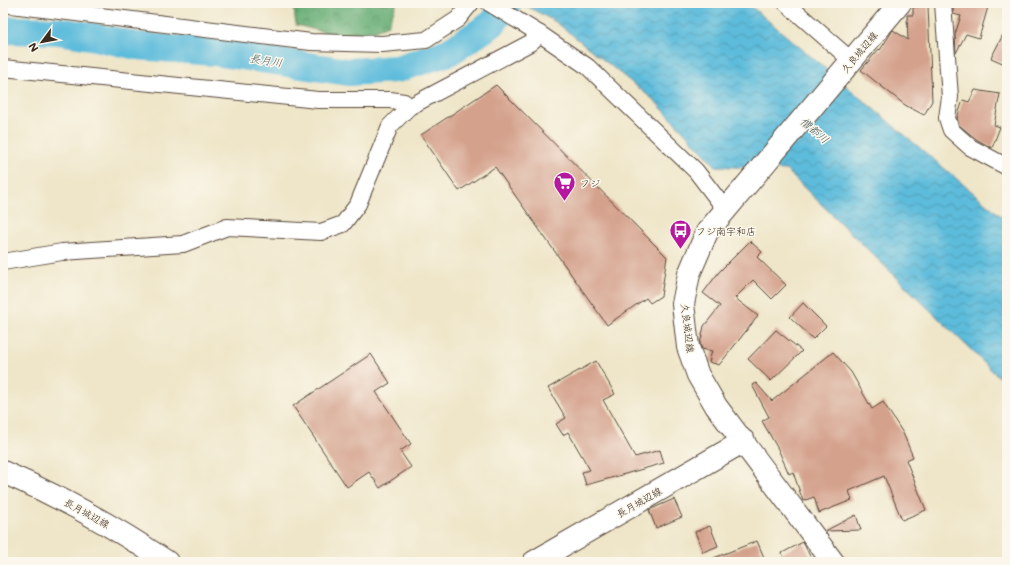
<svg xmlns="http://www.w3.org/2000/svg" width="1010" height="565" font-family="Mali,'Klee One',sans-serif">
	<style>
		.forest { fill: url(#forest-crowns); stroke: #506c49 }
		.water { fill: url(#water-waves); stroke: #4c737c }
		.lines { fill: none; stroke-linecap: round; stroke-linejoin: round }
		.river { stroke: #5dbcdb; stroke-width: 28 }
		.building { fill: #d4a18c }
		.minor-casing { stroke: #564638; stroke-width: 18 }
		.secondary-casing { stroke: #564638; stroke-width: 24 }
		.minor { stroke: #fff; stroke-width: 16 }
		.secondary { stroke: #fff; stroke-width: 22 }
		.labels { text-anchor: middle; dominant-baseline: central; stroke-width: 3; stroke-linejoin: round; paint-order: stroke }
		.street-label { font-size: 10px; fill: #3b2a1e; stroke: #fbf7ec }
		.poi-label { font-size: 10px; fill: #3b2a1e; stroke: #fbf7ec; text-anchor: start }
		.water-label { font-size: 11px; font-style: italic; fill: #475d60; stroke: #fbf7ec }
	</style>
	<defs>
		<pattern id="forest-crowns" width="20" height="18" patternUnits="userSpaceOnUse"><rect width="20" height="18" fill="#66ad74"/><path d="M2 6a3 3 0 1 1 6 0M12 15a3 3 0 1 1 6 0" fill="none" stroke="#558d5f"/></pattern>
		<pattern id="water-waves" width="16" height="10" patternUnits="userSpaceOnUse"><rect width="16" height="10" fill="#5dbcdb"/><path d="M0 5q4-4 8 0t8 0" fill="none" stroke="#4e99b1"/></pattern>
	</defs>
	<rect width="100%" height="100%" fill="#fbf7ec"/>
	<filter id="ink" filterUnits="userSpaceOnUse"><feTurbulence type="fractalNoise" baseFrequency=".025" numOctaves="2"/><feDisplacementMap in="SourceGraphic" scale="8" xChannelSelector="R" yChannelSelector="G"/><feConvolveMatrix kernelMatrix="1 2 1 2 8 2 1 2 1" color-interpolation-filters="sRGB"/></filter>
	<filter id="wash" filterUnits="userSpaceOnUse"><feTurbulence type="fractalNoise" baseFrequency=".012" numOctaves="4" result="noise"/><feDisplacementMap in="SourceGraphic" scale="16" xChannelSelector="R" yChannelSelector="G"/><feGaussianBlur stdDeviation="0.9" result="paint"/><feColorMatrix in="noise" values="0 0 0 0 0 0 0 0 0 0 0 0 0 0 0 0 0 1.4 0 .05"/><feComposite in="paint" operator="in"/></filter>
	<g filter="url(#wash)">
		<rect width="100%" height="100%" fill="#efe6c9"/>
		<polygon class="forest" points="293,3 397,3 388,25 353,39 296,25"/>
		<polygon class="water" points="521,3 747,3 1007,221 1007,385 786,170 716,166 655,101 556,22"/>
		<g class="lines">
			<polyline class="river" points="3,30 58,31 96,37 137,46 214,52 348,72 397,69 449,52 492,24 508,3"/>
		</g>
		<g id="blocks">
			<g class="building">
				<polygon points="953,3 978,3 988,7 979,38 966,34 956,53 955,34 961,16 953,14"/>
				<polygon points="928,6 932,101 924,115 905,105 861,70 879,49 880,50 893,30 908,40 907,15 913,15 913,7"/>
				<polygon points="1007,27 1007,65 991,58"/>
				<polygon points="496,85 667,257 661,296 650,303 646,298 607,325 495,167 459,191 421,135"/>
				<polygon points="975,90 1000,94 994,125 1000,127 992,148 976,139 959,125 957,118 963,100 969,102"/>
				<polygon points="750,241 762,252 757,257 786,285 772,299 753,280 735,298 758,316 719,365 709,362 712,351 702,349 700,344 704,326 720,306 703,293 719,272"/>
				<polygon points="803,303 826,326 813,339 790,317"/>
				<polygon points="776,330 802,351 771,381 748,359"/>
				<polygon points="833,352 851,372 872,409 883,402 903,433 913,457 906,460 926,510 902,520 884,476 849,491 852,500 819,513 814,497 803,501 793,472 789,474 778,449 762,421 769,417 752,385 756,383 772,401"/>
				<polygon points="371,354 390,383 376,392 411,444 400,451 411,467 380,488 369,472 347,487 293,406"/>
				<polygon points="596,361 615,394 603,400 635,457 660,450 664,463 586,485 582,472 590,470 568,432 563,435 556,424 566,418 548,388"/>
				<polygon points="674,499 682,517 656,528 649,510"/>
				<polygon points="856,515 861,530 825,531"/>
				<polygon points="710,526 718,546 703,552 695,532"/>
				<polygon points="757,541 766,562 706,562 706,561"/>
				<polygon points="803,542 813,562 786,562 782,553"/>
			</g>
		</g>
	</g>
	<g filter="url(#ink)">
		<use href="#blocks" fill-opacity="0" stroke="#564638" stroke-width="1"/>
		<g class="lines">
			<defs>
				<g id="minor">
					<polyline points="489,3 540,34 588,67 696,171 725,209"/>
					<polyline points="786,3 852,61"/>
					<polyline points="943,3 950,97 947,118 951,130 970,147 1007,167"/>
					<polyline points="3,4 311,42 382,44 426,40 458,19 471,3"/>
					<polyline points="3,68 318,100 390,100 404,102 409,107"/>
					<polyline points="3,262 62,252 183,244 227,227 321,232 343,224 358,204 390,126 409,107 530,43 540,34"/>
				</g>
				<g id="secondary">
					<path d="M3 472C61 497 115 527 167 562"/>
					<polyline points="534,562 744,441"/>
					<polyline points="833,562 716,406 698,375 688,347 683,304 689,274 707,232 900,3"/>
				</g>
			</defs>
			<use href="#minor" class="minor-casing"/>
			<use href="#secondary" class="secondary-casing"/>
			<use href="#minor" class="minor"/>
			<use href="#secondary" class="secondary"/>
		</g>
	</g>
	<defs>
		<symbol id="supermarket-pin" viewBox="-11 -11 22 30"><path d="M0 17L-7.5 6A9.5 9.5 0 1 1 7.5 6Z" fill="#b5179e" stroke="#fbf7ec"/><path d="M-6-5.5h2.5l.6 2H6L4.5 2H-2.5L-4.4-4H-6ZM-1.5 3.2a1.3 1.3 0 1 0 .1 0ZM3 3.2a1.3 1.3 0 1 0 .1 0Z" fill="#fff"/></symbol>
		<symbol id="bus-pin" viewBox="-11 -11 22 30"><path d="M0 17L-7.5 6A9.5 9.5 0 1 1 7.5 6Z" fill="#b5179e" stroke="#fbf7ec"/><path d="M-5-6H5V4H4V6H2V4H-2V6H-4V4H-5ZM-3.5-4V0h7V-4ZM-3.5 1.2v1.5H-2V1.2ZM2 1.2v1.5H3.5V1.2Z" fill="#fff"/></symbol>
	</defs>
	<g fill-rule="evenodd">
		<use href="#supermarket-pin" x="552" y="170" width="25" height="34"/>
		<use href="#bus-pin" x="668" y="218" width="25" height="34"/>
	</g>
	<g class="labels">
		<g class="street-label">
			<text transform="translate(859 52) rotate(-50)">久良城辺線</text>
			<text transform="translate(688 328) rotate(83)">久良城辺線</text>
			<text transform="translate(639 502) rotate(-30)">長月城辺線</text>
			<text transform="translate(87 513) rotate(29)">長月城辺線</text>
		</g>
		<g class="poi-label">
			<text x="580" y="183">フジ</text>
			<text x="696" y="231">フジ南宇和店</text>
		</g>
		<g class="water-label">
			<text transform="translate(266 60) rotate(9)">長月川</text>
			<text transform="translate(815 130) rotate(41)">僧都川</text>
		</g>
	</g>
	<rect width="1010" height="565" fill="none" stroke="#fbf7ec" stroke-width="16"/>
	<g transform="translate(42 42) rotate(238)" stroke="#fbf7ec" stroke-width="3" paint-order="stroke">
	<path d="M0-3L7 15L0 10L-7 15Z" fill="#3b2a1e"/>
	<text y="-6" font-size="11" font-weight="bold" text-anchor="middle" fill="#3b2a1e">N</text>
	</g>
</svg>
